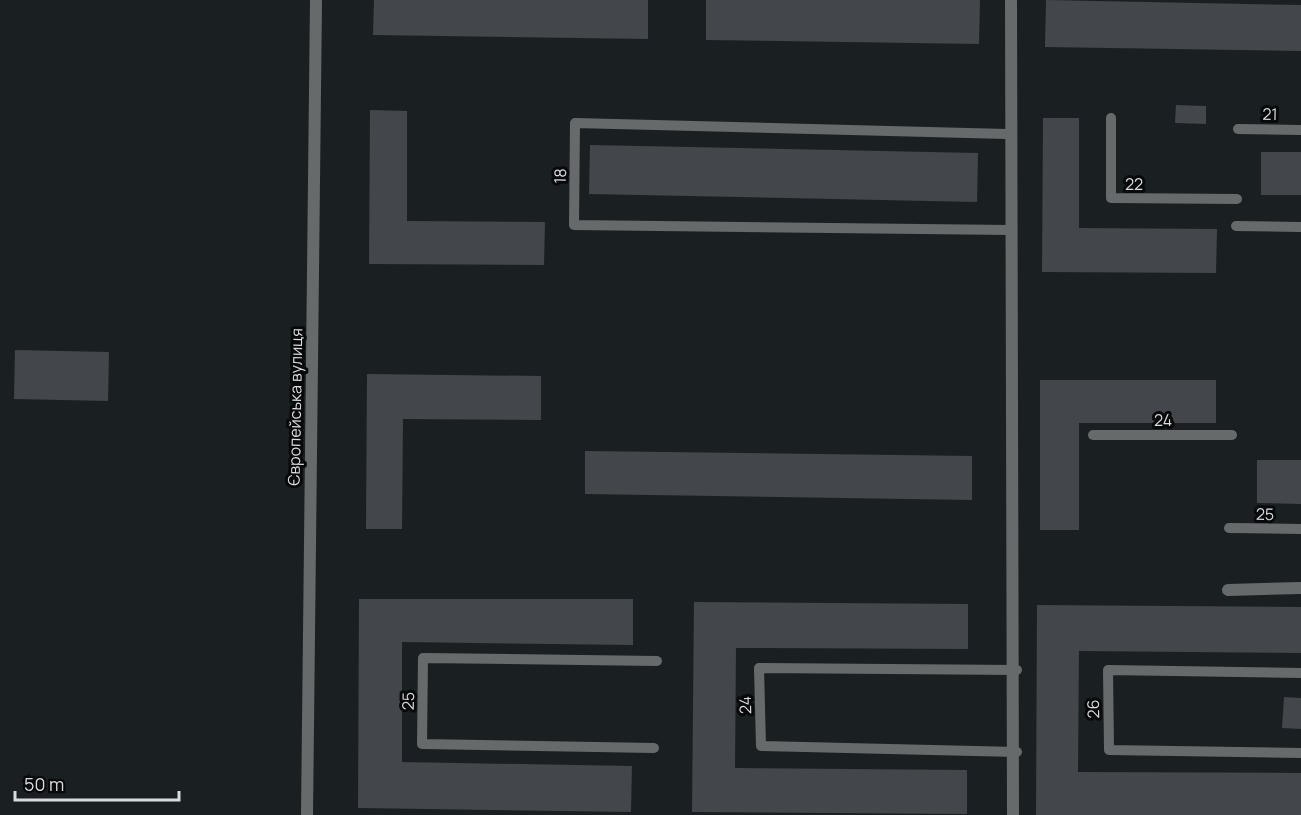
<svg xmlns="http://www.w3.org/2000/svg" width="1301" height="815" font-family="Manrope,sans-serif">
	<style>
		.building { fill: #43464b }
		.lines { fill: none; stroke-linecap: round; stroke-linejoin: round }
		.service { stroke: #676a6a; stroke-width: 10 }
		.minor { stroke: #676a6a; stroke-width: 12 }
		.labels { text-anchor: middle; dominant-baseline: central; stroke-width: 6; stroke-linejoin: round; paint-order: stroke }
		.street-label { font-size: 16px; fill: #d8dcdd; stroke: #07090a }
	</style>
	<rect width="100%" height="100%" fill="#1a2022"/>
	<g class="building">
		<polygon points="374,0 648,0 648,39 373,35"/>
		<polygon points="706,0 980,0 979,44 706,40"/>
		<polygon points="1046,0 1301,5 1301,51 1045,47"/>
		<polygon points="1176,105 1206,106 1206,124 1175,123"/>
		<polygon points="370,110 407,111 407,221 545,222 544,265 369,264"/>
		<polygon points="1043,118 1079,118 1079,228 1217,229 1216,273 1042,272"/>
		<polygon points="590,145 978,153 977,202 589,194"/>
		<rect x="1261" y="152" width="40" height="43"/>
		<polygon points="15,350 109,352 108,401 14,399"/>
		<polygon points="367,374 541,376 541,420 403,419 402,529 366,529"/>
		<polygon points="1040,380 1216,380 1216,423 1079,423 1079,530 1040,530"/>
		<polygon points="585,451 972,456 972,500 585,494"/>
		<polygon points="1257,460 1301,460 1301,504 1257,503"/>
		<polygon points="359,599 633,599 633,645 402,642 402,762 632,766 631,812 358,808"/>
		<polygon points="694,602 968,604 968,649 736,648 735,768 967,770 967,814 692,812"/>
		<polygon points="1037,605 1301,607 1301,653 1079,651 1078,772 1301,773 1301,815 1036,815"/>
		<polygon points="1284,697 1301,698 1301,729 1282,728"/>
	</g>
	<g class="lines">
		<g class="service">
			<polyline points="1111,118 1111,198 1237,199"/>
			<polyline points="1238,129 1301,130"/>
			<polyline points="1007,134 575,123 574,225 1011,230"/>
			<polyline points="1236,226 1301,227"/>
			<polyline points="1093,435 1232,435"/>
			<polyline points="1229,528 1301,529"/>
			<polyline points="1017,670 759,668 761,746 1017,752"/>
			<polyline points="1301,673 1108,670 1109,750 1301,753"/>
			<polyline points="654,748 422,744 423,658 657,661"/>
		</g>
		<g class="minor">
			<polyline points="1011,0 1013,815"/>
			<polyline points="1228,590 1301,588"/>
			<polyline points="307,815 316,0"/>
		</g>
	</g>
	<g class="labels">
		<g class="street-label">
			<text transform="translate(1270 114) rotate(1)">21</text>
			<text transform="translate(560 176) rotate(-89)">18</text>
			<text x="1134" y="184">22</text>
			<text transform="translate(295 407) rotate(-89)">Європейська вулиця</text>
			<text x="1163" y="420">24</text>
			<text transform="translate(1265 514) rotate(1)">25</text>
			<text transform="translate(408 701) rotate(-89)">25</text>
			<text transform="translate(745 705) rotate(-91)">24</text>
			<text transform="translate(1093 709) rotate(-91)">26</text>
		</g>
	</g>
	<path d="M15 791v9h164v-9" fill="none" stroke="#d8dcdd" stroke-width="3"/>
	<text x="24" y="791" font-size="18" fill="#d8dcdd" stroke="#07090a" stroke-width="4.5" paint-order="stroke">50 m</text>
</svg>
